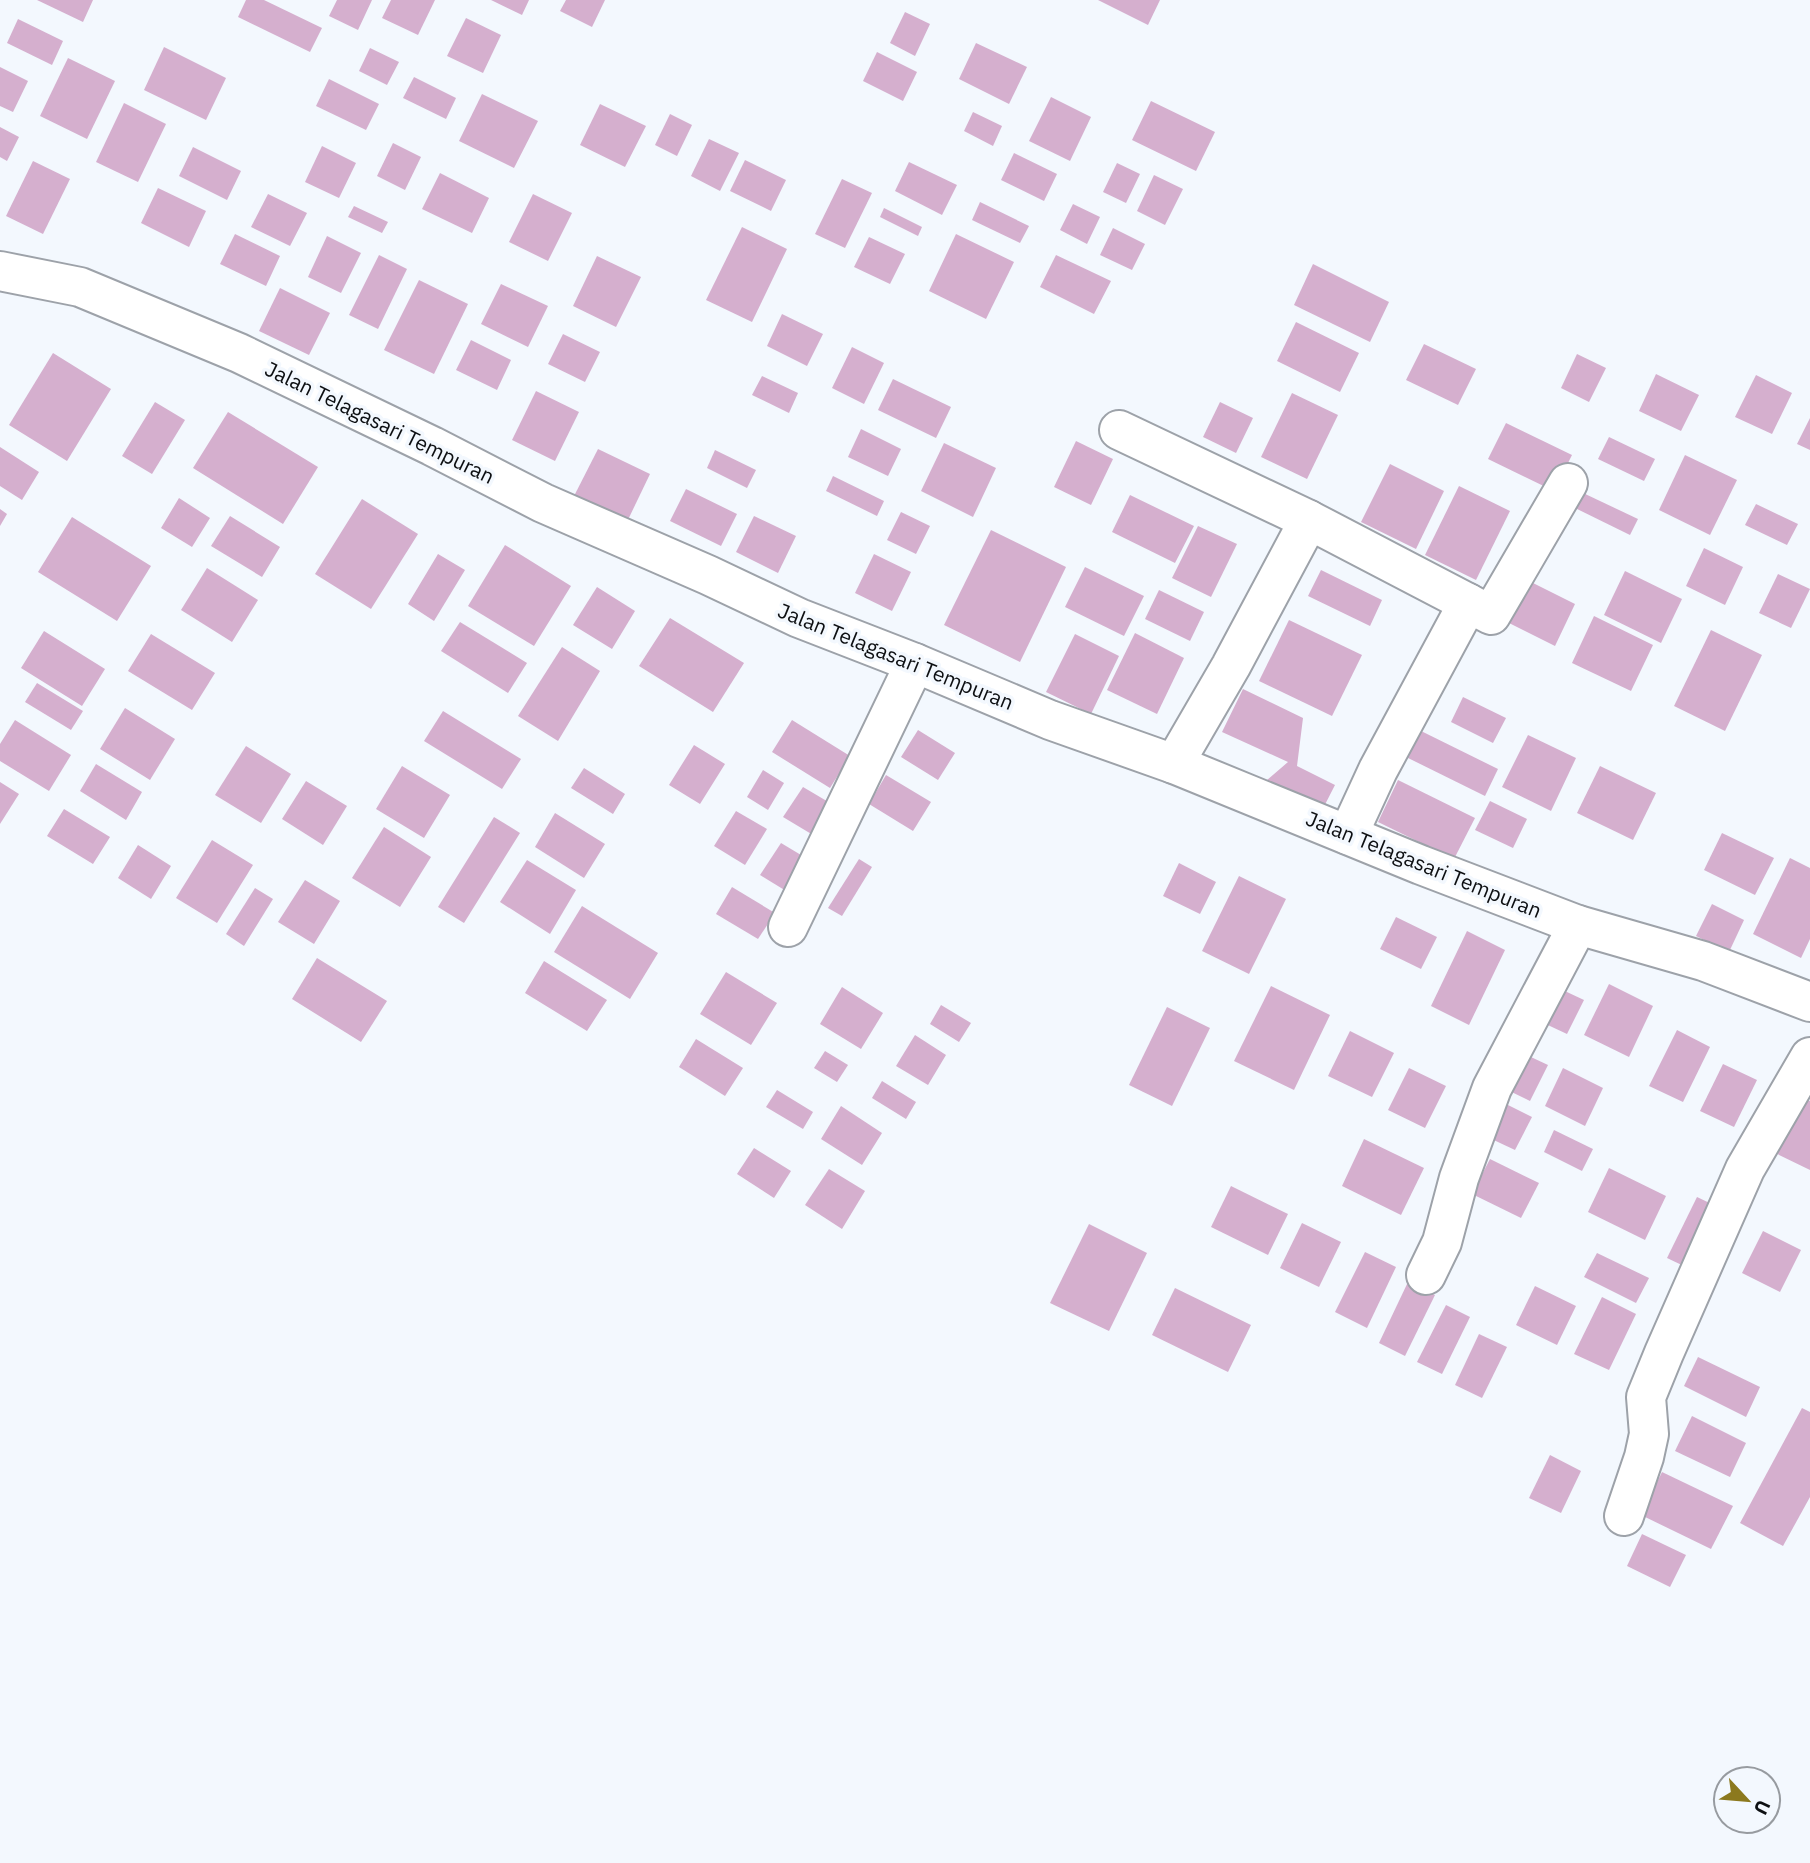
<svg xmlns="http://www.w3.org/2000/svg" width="1810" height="1863" font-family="'IBM Plex Sans',sans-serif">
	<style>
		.building { fill: #d5afce }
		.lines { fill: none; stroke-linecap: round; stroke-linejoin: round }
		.street-casing { stroke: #9da2a9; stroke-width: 42 }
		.secondary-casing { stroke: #9da2a9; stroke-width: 42 }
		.street { stroke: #fff; stroke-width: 38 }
		.secondary { stroke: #fff; stroke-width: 38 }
		.labels { text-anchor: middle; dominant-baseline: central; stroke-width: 7; stroke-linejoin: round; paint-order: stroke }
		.street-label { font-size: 21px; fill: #0d0f12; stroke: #f3f8fe }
	</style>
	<rect width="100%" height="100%" fill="#f3f8fe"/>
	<g class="building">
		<polygon points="37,0 93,0 83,22"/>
		<polygon points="246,0 264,0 322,28 310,52 238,17"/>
		<polygon points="337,0 372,0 358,30 329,16"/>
		<polygon points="391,0 435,0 418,35 382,18"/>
		<polygon points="491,0 529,0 522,15"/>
		<polygon points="566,0 605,0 592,27 560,11"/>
		<polygon points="1098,0 1160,0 1148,25"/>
		<polygon points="905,12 930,24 915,56 890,43"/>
		<polygon points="466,18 501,35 483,73 447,56"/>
		<polygon points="18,19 63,41 52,65 7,43"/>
		<polygon points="976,43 1027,67 1009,104 959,79"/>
		<polygon points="164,47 226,78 206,120 144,90"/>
		<polygon points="370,48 399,62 387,85 359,71"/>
		<polygon points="877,52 917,72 903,101 863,81"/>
		<polygon points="68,58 115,81 87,139 40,116"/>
		<polygon points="0,67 28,81 13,112 0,106"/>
		<polygon points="414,77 456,98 446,119 403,98"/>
		<polygon points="329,79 379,104 366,130 316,106"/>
		<polygon points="482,94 538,121 514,168 459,141"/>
		<polygon points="1051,97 1091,117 1070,161 1029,141"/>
		<polygon points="1151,101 1215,132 1196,171 1132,140"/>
		<polygon points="124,103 166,124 138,182 96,162"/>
		<polygon points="600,104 646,126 625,167 580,145"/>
		<polygon points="973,112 1002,126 993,146 964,131"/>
		<polygon points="670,114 692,125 677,156 655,145"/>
		<polygon points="0,127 19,137 7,161 0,157"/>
		<polygon points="709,139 739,153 720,191 691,176"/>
		<polygon points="393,143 421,157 405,190 377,176"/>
		<polygon points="322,146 356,163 339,198 305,182"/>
		<polygon points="193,147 241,171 227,200 179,176"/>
		<polygon points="1014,153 1057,174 1044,201 1001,180"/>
		<polygon points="745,160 786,180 771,211 730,191"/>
		<polygon points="33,161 70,179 43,234 6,216"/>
		<polygon points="909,162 957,185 942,215 895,191"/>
		<polygon points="1117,163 1140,174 1126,203 1103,192"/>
		<polygon points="440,173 489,198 472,233 422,209"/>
		<polygon points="1154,175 1183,189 1165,225 1137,211"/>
		<polygon points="842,179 872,193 845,248 815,234"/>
		<polygon points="158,188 206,211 189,247 141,223"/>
		<polygon points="268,194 307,213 290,246 251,227"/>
		<polygon points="533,194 572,213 548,261 509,242"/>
		<polygon points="980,202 1029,226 1020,243 972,220"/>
		<polygon points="1073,204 1100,217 1087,244 1060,230"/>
		<polygon points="354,206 388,222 382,233 348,217"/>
		<polygon points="884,208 922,227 918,236 880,217"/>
		<polygon points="742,227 787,249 752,322 706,300"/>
		<polygon points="1113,228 1145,244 1132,270 1100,255"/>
		<polygon points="235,234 280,256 266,286 220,264"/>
		<polygon points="956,234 1014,262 986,319 929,291"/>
		<polygon points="327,236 361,253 341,293 308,277"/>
		<polygon points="869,237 905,254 890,284 854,267"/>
		<polygon points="379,255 407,269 378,329 349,315"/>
		<polygon points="1056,255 1111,281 1094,314 1040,287"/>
		<polygon points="597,256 641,277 616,327 573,306"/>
		<polygon points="1313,264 1389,302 1370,342 1294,305"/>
		<polygon points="419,280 468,304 434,374 384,350"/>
		<polygon points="501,284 548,306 528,347 481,324"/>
		<polygon points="280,288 330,313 309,355 259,331"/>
		<polygon points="782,314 823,334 807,366 767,346"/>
		<polygon points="1296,322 1359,353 1340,392 1277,361"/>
		<polygon points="563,334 600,352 585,382 548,364"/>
		<polygon points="471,340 511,360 497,390 456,370"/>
		<polygon points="1424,344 1476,369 1458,405 1406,380"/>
		<polygon points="852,347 884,363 864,404 832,388"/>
		<polygon points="53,353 111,389 67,461 9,425"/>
		<polygon points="1577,354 1606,368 1589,402 1561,388"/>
		<polygon points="1656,374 1699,395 1681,431 1639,411"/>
		<polygon points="1756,375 1792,393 1772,434 1735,417"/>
		<polygon points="762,376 798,393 789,413 752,395"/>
		<polygon points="893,379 951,407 936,438 878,410"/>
		<polygon points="536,391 579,412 555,461 512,440"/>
		<polygon points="1292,393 1338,415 1307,479 1261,457"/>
		<polygon points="155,402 185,420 152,474 122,456"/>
		<polygon points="1220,402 1253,418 1236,453 1203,437"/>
		<polygon points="228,412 318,467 283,524 193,468"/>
		<polygon points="1810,418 1810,450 1797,444"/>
		<polygon points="1506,423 1572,455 1554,491 1488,459"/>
		<polygon points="861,429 901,449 888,476 848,457"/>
		<polygon points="1609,437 1655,459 1644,481 1598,459"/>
		<polygon points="1076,441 1113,459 1091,505 1054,487"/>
		<polygon points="944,443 996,468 973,517 921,491"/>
		<polygon points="0,447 39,472 22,500 0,486"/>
		<polygon points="598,449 650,474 625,526 572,500"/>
		<polygon points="715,450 756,470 747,488 707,468"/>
		<polygon points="1685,455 1737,480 1710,535 1659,510"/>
		<polygon points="1390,464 1444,491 1416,549 1361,522"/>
		<polygon points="833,476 884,501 877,516 826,491"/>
		<polygon points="1459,486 1510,511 1476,580 1425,555"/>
		<polygon points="686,489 737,514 721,546 670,521"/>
		<polygon points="1581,492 1638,519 1630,535 1573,507"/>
		<polygon points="1130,495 1194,526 1175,563 1112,532"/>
		<polygon points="179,498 210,518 192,547 161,528"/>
		<polygon points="362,499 418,534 371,609 315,574"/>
		<polygon points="1756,504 1798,524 1787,545 1745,525"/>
		<polygon points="0,509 7,514 0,526"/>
		<polygon points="901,512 930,526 916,554 887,540"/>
		<polygon points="230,516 280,547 262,577 211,546"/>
		<polygon points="754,516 796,536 778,573 736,552"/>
		<polygon points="72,517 151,566 117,621 38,572"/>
		<polygon points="1198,526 1237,544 1211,597 1172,578"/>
		<polygon points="991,530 1066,567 1020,662 944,625"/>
		<polygon points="505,545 571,586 534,646 468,606"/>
		<polygon points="1704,548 1743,567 1725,605 1686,586"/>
		<polygon points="438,554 465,570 434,621 408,604"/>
		<polygon points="874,554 911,572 892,611 855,593"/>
		<polygon points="1085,567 1144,596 1124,636 1065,607"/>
		<polygon points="207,568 258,600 232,642 181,610"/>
		<polygon points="1321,570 1382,600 1370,626 1308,596"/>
		<polygon points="1625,571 1682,599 1661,643 1604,615"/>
		<polygon points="1778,574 1810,589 1791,628 1759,613"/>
		<polygon points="1517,575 1575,604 1555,646 1497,617"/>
		<polygon points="597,587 635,611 612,649 573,625"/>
		<polygon points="1159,590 1204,612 1190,641 1145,619"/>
		<polygon points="1594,616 1653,645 1631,691 1572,663"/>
		<polygon points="670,618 744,663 713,712 639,666"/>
		<polygon points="1289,620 1362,655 1332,716 1259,681"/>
		<polygon points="460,622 527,663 508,693 441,651"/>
		<polygon points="1711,630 1762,655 1725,731 1674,706"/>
		<polygon points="44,631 105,669 82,706 21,668"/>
		<polygon points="1135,633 1184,658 1157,714 1107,690"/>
		<polygon points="151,634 215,673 192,710 128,671"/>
		<polygon points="1075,634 1119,656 1091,714 1046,692"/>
		<polygon points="562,647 600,671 558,741 518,716"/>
		<polygon points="37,683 83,711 71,730 25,702"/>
		<polygon points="1243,689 1303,718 1297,766 1335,785 1312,830 1246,798 1288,762 1222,732"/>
		<polygon points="1463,697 1506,718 1493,743 1451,722"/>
		<polygon points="125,708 175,739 150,780 100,749"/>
		<polygon points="443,711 521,759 502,789 424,741"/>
		<polygon points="15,720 71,755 49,791 0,761 0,744"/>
		<polygon points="792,720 850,756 830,788 772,752"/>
		<polygon points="1417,729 1498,769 1485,796 1404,756"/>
		<polygon points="918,730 955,753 938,780 901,757"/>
		<polygon points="1528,735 1576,758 1551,811 1502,787"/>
		<polygon points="694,745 725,764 700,804 669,785"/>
		<polygon points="246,746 291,774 261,823 215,795"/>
		<polygon points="96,764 142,792 126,820 80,791"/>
		<polygon points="402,766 450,795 424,838 376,809"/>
		<polygon points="1600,766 1656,793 1633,840 1577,813"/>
		<polygon points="584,768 625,794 613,814 571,788"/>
		<polygon points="763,770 784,783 768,810 747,797"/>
		<polygon points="886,775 931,802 913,831 869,804"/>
		<polygon points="1398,780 1475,818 1454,859 1378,822"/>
		<polygon points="306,781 347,806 323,845 282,819"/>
		<polygon points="0,782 19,794 0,824"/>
		<polygon points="803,787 842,810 823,841 783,817"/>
		<polygon points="1490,801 1527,819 1513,848 1475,830"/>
		<polygon points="64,809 110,837 93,864 47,836"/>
		<polygon points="736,811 767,829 745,865 714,846"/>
		<polygon points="555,813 605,844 584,878 535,847"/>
		<polygon points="494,817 520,833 464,923 438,907"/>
		<polygon points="384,827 431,857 400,907 352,878"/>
		<polygon points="1722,833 1774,858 1755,895 1704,870"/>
		<polygon points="212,840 253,865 217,923 176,898"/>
		<polygon points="781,843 811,861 791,894 760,875"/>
		<polygon points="138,845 171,866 151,899 118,878"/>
		<polygon points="1790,858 1810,868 1810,939 1801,958 1753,934"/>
		<polygon points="859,859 872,867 842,916 828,908"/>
		<polygon points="527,860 576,890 550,934 500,902"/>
		<polygon points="1179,863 1216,882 1200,914 1163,896"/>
		<polygon points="1239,876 1286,899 1249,974 1202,951"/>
		<polygon points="305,880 340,901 314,944 278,922"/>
		<polygon points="732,887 775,913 758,939 716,914"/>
		<polygon points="255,888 273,899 244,946 226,934"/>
		<polygon points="1712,904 1744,920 1729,952 1696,936"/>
		<polygon points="582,906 658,953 630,999 554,952"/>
		<polygon points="1396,917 1437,937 1421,969 1380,949"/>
		<polygon points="1467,931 1505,950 1469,1025 1431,1006"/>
		<polygon points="317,958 387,1001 361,1042 292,999"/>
		<polygon points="544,961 607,1000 587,1031 525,993"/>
		<polygon points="726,972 777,1003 751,1045 700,1014"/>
		<polygon points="1609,984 1653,1006 1629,1057 1584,1035"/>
		<polygon points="1552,985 1584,1000 1567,1034 1535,1019"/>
		<polygon points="1271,986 1330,1015 1294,1090 1234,1061"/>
		<polygon points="842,987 883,1013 861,1049 820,1024"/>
		<polygon points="941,1005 971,1023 959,1042 930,1024"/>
		<polygon points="1167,1007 1210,1028 1172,1106 1129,1085"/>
		<polygon points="1677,1030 1710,1047 1683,1102 1649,1086"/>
		<polygon points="1350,1031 1394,1053 1372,1097 1328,1076"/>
		<polygon points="915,1035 946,1055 928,1085 896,1066"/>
		<polygon points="696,1039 743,1068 725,1096 679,1067"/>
		<polygon points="1512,1048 1548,1065 1530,1101 1495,1084"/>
		<polygon points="825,1051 848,1065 837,1082 814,1068"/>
		<polygon points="1723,1064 1757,1080 1734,1127 1700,1111"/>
		<polygon points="1409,1068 1446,1086 1425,1128 1388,1110"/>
		<polygon points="1563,1068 1603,1088 1585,1126 1545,1106"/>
		<polygon points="882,1081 916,1102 906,1119 872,1098"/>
		<polygon points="777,1090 813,1112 803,1129 766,1107"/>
		<polygon points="1796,1094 1810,1101 1810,1170 1769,1150"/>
		<polygon points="1500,1101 1532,1117 1515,1150 1483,1135"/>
		<polygon points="841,1106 882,1133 862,1165 821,1139"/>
		<polygon points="1554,1130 1593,1149 1582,1171 1544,1152"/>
		<polygon points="1364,1139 1424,1168 1401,1215 1342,1186"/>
		<polygon points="754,1148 791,1171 774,1198 737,1174"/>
		<polygon points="1490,1159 1539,1183 1521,1218 1472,1194"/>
		<polygon points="1609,1168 1666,1196 1645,1240 1588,1212"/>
		<polygon points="829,1169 865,1191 842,1229 805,1205"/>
		<polygon points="1231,1186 1288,1214 1268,1255 1211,1227"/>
		<polygon points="1697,1197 1718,1207 1688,1268 1667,1258"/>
		<polygon points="1302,1223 1341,1242 1319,1287 1280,1268"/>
		<polygon points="1089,1224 1147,1253 1109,1331 1050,1303"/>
		<polygon points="1763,1231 1801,1250 1780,1292 1742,1273"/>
		<polygon points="1365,1252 1396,1267 1367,1328 1335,1312"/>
		<polygon points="1597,1253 1649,1278 1636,1303 1584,1277"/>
		<polygon points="1408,1282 1435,1295 1405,1356 1379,1343"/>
		<polygon points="1535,1286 1576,1306 1557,1345 1516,1325"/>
		<polygon points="1175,1288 1251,1325 1228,1372 1152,1335"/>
		<polygon points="1602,1297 1636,1314 1609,1370 1574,1354"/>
		<polygon points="1446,1305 1470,1317 1442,1374 1417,1362"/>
		<polygon points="1479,1334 1507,1347 1482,1398 1455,1385"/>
		<polygon points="1698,1357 1760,1387 1746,1417 1684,1386"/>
		<polygon points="1802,1408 1810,1412 1810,1497 1783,1546 1740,1523"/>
		<polygon points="1692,1416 1746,1443 1730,1477 1675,1451"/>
		<polygon points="1550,1455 1581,1471 1561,1513 1529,1498"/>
		<polygon points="1662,1472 1733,1506 1711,1549 1641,1515"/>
		<polygon points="1642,1534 1686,1555 1670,1587 1627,1566"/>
	</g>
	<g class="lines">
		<defs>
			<g id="street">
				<polyline points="1119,430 1309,520 1491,615 1568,483"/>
				<polyline points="1174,764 1231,666 1309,520"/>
				<polyline points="1348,835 1378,770 1468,603"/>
				<polyline points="788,927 915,663"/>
				<polyline points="1426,1275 1442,1242 1459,1178 1492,1088 1578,925"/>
				<polyline points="1624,1516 1644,1457 1649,1434 1646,1397 1664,1353 1745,1169 1810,1057"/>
			</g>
			<polyline id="secondary" points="0,271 80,287 239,353 432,446 543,503 708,575 799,618 915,663 1050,720 1174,764 1421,865 1578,925 1703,961 1810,1002"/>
		</defs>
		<use href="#street" class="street-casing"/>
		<use href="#secondary" class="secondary-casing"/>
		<use href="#street" class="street"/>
		<use href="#secondary" class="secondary"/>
	</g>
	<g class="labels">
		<g class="street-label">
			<text transform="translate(380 422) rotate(26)">Jalan Telagasari Tempuran</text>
			<text transform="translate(896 656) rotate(22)">Jalan Telagasari Tempuran</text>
			<text transform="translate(1424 864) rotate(22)">Jalan Telagasari Tempuran</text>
		</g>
	</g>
	<g transform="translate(1747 1800) rotate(116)"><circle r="33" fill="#f3f8fe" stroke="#979ba0" stroke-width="2"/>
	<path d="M0-5L12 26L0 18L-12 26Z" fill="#8c791e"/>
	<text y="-10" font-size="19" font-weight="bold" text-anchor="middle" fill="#0d0f12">U</text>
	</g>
</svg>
